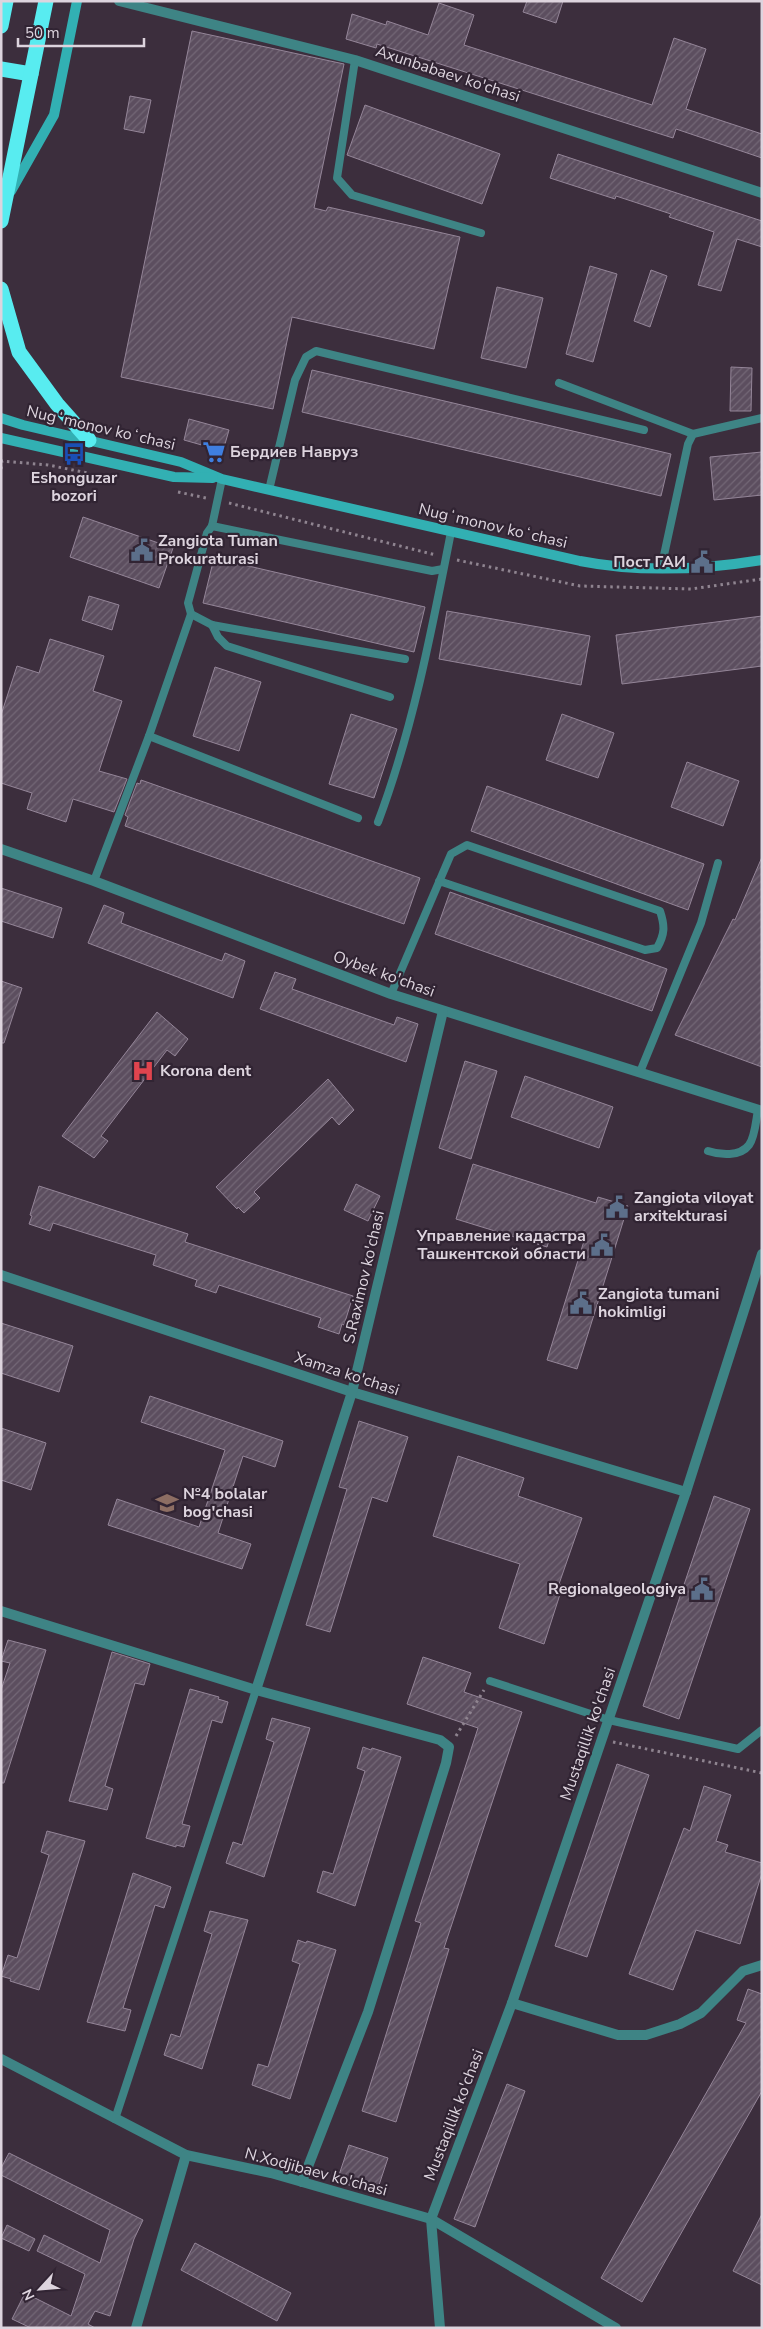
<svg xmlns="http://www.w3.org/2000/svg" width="763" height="2329" font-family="'Nunito Sans',sans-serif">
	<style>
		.building { fill: url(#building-hatch); stroke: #948598 }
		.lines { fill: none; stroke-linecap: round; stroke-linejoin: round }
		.path { stroke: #8f8490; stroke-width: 3; stroke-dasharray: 2.5 4; stroke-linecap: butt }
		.lane { stroke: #3e8485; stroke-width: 8 }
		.street { stroke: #3e8485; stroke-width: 10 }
		.secondary { stroke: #32b0b3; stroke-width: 10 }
		.highway { stroke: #58ecf0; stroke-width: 15 }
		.labels { text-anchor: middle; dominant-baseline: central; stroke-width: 4.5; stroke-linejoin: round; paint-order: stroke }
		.street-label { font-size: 16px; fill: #ddd4de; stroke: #312433 }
		.poi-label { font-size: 16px; font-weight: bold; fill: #ddd4de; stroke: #312433; text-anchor: start }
	</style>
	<defs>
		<pattern id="building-hatch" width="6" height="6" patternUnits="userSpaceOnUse" patternTransform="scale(1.25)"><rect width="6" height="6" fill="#5c4e5f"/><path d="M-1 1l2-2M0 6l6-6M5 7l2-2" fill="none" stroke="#736776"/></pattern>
	</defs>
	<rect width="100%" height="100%" fill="#3c2e3d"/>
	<g class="building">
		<polygon points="527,1 563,1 556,23 523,12"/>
		<polygon points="439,3 474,15 464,45 652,105 674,38 706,49 686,109 762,134 762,158 676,129 673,138 377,44 376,48 346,39 352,14 386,25 387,21 428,35"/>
		<polygon points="192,31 344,64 314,208 326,211 328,207 460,237 434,349 292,317 273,409 121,377"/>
		<polygon points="130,96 151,100 144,133 124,129"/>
		<polygon points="365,105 500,154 482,204 347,155"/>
		<polygon points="558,154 762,221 762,247 737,239 721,291 698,285 714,232 669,217 671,214 616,196 615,199 550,178"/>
		<polygon points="590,266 617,274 593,362 566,354"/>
		<polygon points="651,270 667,276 650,327 634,321"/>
		<polygon points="497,287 543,298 526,368 481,358"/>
		<polygon points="731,367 752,368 751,411 730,411"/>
		<polygon points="312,370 671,454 661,496 302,412"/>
		<polygon points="189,419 229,430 223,451 184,440"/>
		<polygon points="762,452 762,495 714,500 710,457"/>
		<polygon points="83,517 173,548 159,588 70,557"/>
		<polygon points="214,558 425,607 414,652 203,603"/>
		<polygon points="89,596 119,605 112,630 82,620"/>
		<polygon points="447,611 590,636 581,685 439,659"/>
		<polygon points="762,616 762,666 622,684 616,635"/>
		<polygon points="50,639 104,656 93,691 122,701 99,771 127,779 114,812 73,799 66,822 27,809 32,793 1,783 1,715 17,666 39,673"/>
		<polygon points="215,667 261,682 239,751 193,736"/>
		<polygon points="351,714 397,729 374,798 329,784"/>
		<polygon points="562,714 614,733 598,778 546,760"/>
		<polygon points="687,762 739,781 723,826 671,807"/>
		<polygon points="141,780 420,878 404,924 125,826 128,817 125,815 137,783 140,784"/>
		<polygon points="487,786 704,864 688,910 471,831"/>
		<polygon points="762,857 762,1067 675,1035 733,919 735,920"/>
		<polygon points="1,888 62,908 53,938 1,921"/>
		<polygon points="450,892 667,969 652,1011 435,934"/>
		<polygon points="104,905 124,913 121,923 222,961 225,953 245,961 233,998 88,943"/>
		<polygon points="275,972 296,979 292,989 394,1025 397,1017 418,1024 406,1062 260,1009"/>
		<polygon points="1,981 22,988 4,1043 1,1043"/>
		<polygon points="157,1012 188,1039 175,1056 167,1050 101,1136 108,1141 94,1158 62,1136"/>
		<polygon points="465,1061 497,1071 471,1159 439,1148"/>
		<polygon points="525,1076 613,1107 599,1148 511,1117"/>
		<polygon points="328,1079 354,1110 339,1125 332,1117 254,1192 260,1198 244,1213 238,1207 237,1209 216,1187"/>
		<polygon points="473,1164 596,1203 598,1197 628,1206 577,1369 547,1360 584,1241 552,1231 547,1247 456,1219"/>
		<polygon points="356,1184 380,1196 368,1221 344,1210"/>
		<polygon points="39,1186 188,1234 185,1242 353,1296 344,1325 342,1324 339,1334 318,1327 321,1318 219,1285 216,1293 195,1286 197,1280 153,1265 156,1255 53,1223 50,1231 29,1224 32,1216 30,1215"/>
		<polygon points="1,1323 73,1346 59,1392 1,1373"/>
		<polygon points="150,1396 283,1441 275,1467 243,1456 218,1533 251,1544 242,1569 108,1525 117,1499 199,1527 225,1450 141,1422"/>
		<polygon points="359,1421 408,1437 387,1502 372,1497 330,1632 306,1625 347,1489 339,1487"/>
		<polygon points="1,1428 46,1443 31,1490 1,1480"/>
		<polygon points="458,1456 524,1478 518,1496 582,1518 559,1584 563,1585 544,1644 499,1628 520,1564 433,1536"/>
		<polygon points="714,1496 750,1509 679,1719 643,1706"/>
		<polygon points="8,1640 46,1650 4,1783 1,1783 1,1690 10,1663 1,1661"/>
		<polygon points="112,1652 150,1664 144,1685 135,1683 105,1786 113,1789 107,1810 69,1801"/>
		<polygon points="423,1657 471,1673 464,1692 522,1712 444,1948 449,1949 396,2122 362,2111 421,1923 415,1921 478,1728 407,1704"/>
		<polygon points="190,1689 219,1697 218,1699 228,1702 222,1723 212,1720 182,1824 190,1826 184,1847 176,1845 176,1847 146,1838"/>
		<polygon points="272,1718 310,1728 264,1877 226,1863 233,1842 242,1845 274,1742 266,1739"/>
		<polygon points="363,1747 371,1750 372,1748 401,1757 355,1906 317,1892 323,1871 333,1874 365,1771 357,1768"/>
		<polygon points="617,1764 649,1775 587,1957 555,1946"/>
		<polygon points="704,1786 731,1795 716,1841 728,1845 725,1852 762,1863 762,1873 740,1944 696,1930 673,1990 629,1974 684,1828 690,1831"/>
		<polygon points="47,1831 85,1841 39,1990 10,1981 11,1979 1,1976 8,1955 17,1958 49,1855 41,1852"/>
		<polygon points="133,1873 171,1887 164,1908 155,1905 123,2008 131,2010 125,2031 87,2022"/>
		<polygon points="210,1911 248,1920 202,2069 164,2055 171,2034 180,2037 212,1934 204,1931"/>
		<polygon points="298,1940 306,1943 307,1941 336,1950 290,2099 252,2085 258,2064 268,2067 300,1964 292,1961"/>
		<polygon points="748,1989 762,1994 762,2091 642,2302 601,2278 746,2023 737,2020"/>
		<polygon points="507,2084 525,2091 475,2227 454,2219"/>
		<polygon points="349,2145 388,2158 376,2194 337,2181"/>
		<polygon points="9,2153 143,2220 134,2239 110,2316 95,2311 88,2324 95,2328 31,2328 12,2319 25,2293 71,2316 85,2274 37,2251 44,2235 100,2263 110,2230 1,2175 1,2168"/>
		<polygon points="762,2214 762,2285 733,2271"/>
		<polygon points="7,2225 35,2239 29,2251 1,2238"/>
		<polygon points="195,2243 291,2293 277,2321 181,2270"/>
	</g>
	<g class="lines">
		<g class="path">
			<polyline points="1,469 2,461 48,465 88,473"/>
			<polyline points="178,492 206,498"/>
			<polyline points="229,503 436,555"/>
			<polyline points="457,560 580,586 691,589 762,579"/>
			<polyline points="456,1736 484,1690"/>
			<polyline points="613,1742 762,1773"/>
		</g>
		<g class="lane">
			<polyline points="355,60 337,178 352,195 481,233"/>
			<polyline points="559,383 693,434"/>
			<polyline points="222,479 212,526 207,533 188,603 191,614 212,625 405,659"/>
			<polyline points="269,490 295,380 306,357 316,351 644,430"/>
			<polyline points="212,526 432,571 443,569"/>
			<polyline points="661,569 688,444 693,434 762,418"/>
			<polyline points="212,625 218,637 227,646 390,697"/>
			<polyline points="149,736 358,818"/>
			<path d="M378 822C413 729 432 629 451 532"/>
			<polyline points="94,881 149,736 191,614"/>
			<path d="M391 994 451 854 467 845 660 911C665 926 665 934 657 948L645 950 439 881"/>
			<polyline points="640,1072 701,923 718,863"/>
			<path d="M708 1151C720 1155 740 1157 749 1145 755 1137 756 1120 758 1110"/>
			<polyline points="490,1681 609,1720 738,1749 762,1730"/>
			<polyline points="115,2119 256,1690"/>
		</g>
		<g class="street">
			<polyline points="119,1 355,60 762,193"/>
			<polyline points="1,849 94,881 391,994 762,1111"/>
			<polyline points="1,1275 352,1392 686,1492"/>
			<polyline points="1,1611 256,1690 440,1740 449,1747 446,1763 368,2012 302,2182"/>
			<polyline points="256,1690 352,1392 443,1011"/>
			<polyline points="512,2003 618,2035 646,2035 680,2024 701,2013 743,1971 762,1965"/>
			<polyline points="1,2059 186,2155 271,2173 431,2219 616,2328"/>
			<polyline points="136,2328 186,2155"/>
			<polyline points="440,2328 431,2219 512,2003 686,1492 762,1254"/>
		</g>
		<g class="secondary">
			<polyline points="11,191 54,115 77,1"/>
			<path d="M1 418 23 425 181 462 222 479 580 561C641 573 701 570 762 560"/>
			<polyline points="1,438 174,477 213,478"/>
		</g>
		<g class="highway">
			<polyline points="1,26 6,1"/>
			<polyline points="1,69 31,74"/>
			<polyline points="1,221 46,1"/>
			<polyline points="1,289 19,352 57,404 89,440"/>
		</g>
	</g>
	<defs>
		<symbol id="supermarket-bare" viewBox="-9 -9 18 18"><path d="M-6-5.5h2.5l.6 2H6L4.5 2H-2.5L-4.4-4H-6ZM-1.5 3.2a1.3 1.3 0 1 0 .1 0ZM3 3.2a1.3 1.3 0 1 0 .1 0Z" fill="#3f7fe0" stroke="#312433" stroke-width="2.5" paint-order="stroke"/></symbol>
		<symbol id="bus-bare" viewBox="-9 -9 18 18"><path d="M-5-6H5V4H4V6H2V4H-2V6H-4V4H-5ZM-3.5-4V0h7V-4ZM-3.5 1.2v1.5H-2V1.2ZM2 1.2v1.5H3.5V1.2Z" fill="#1a4fb4" stroke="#312433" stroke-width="2.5" paint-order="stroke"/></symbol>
		<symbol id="civic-bare" viewBox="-9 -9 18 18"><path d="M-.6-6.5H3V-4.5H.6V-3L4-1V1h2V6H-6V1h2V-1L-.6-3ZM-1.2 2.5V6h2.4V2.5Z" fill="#5c6f8a" stroke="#312433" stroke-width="2.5" paint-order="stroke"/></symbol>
		<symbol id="hospital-bare" viewBox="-9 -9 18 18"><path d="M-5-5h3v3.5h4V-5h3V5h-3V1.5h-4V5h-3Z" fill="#e0444e" stroke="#312433" stroke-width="2.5" paint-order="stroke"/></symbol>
		<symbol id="school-bare" viewBox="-9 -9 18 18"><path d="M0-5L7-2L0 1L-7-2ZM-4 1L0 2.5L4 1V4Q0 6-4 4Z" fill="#8d6e63" stroke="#312433" stroke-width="2.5" paint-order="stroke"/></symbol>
	</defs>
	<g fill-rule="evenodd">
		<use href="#supermarket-bare" x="198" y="436" width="32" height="32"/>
		<use href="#bus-bare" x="58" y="438" width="32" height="32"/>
		<use href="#civic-bare" x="126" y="534" width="32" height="32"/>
		<use href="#civic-bare" x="686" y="546" width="32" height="32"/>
		<use href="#hospital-bare" x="127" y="1055" width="32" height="32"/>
		<use href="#civic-bare" x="601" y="1191" width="32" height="32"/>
		<use href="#civic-bare" x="586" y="1229" width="32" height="32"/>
		<use href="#civic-bare" x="565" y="1287" width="32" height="32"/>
		<use href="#school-bare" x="151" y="1487" width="32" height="32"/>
		<use href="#civic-bare" x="686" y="1573" width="32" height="32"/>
	</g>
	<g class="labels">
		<g class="street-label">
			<text transform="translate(448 74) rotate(18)">Axunbabaev ko'chasi</text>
			<text transform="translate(101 428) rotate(13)">Nugʻmonov koʻchasi</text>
			<text transform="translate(493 526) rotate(13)">Nugʻmonov koʻchasi</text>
			<text transform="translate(384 974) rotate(20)">Oybek ko'chasi</text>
			<text transform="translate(364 1277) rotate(-77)">S.Raximov ko'chasi</text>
			<text transform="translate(347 1374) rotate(18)">Xamza ko'chasi</text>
			<text transform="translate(588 1734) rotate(-71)">Mustaqillik ko'chasi</text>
			<text transform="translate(454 2115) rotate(-69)">Mustaqillik ko'chasi</text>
			<text transform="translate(316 2172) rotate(15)">N.Xodjibaev ko'chasi</text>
		</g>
		<g class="poi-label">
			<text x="230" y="452">Бердиев Навруз</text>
			<text x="74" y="478" text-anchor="middle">Eshonguzar<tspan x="74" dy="18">bozori</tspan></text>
			<text x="158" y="541">Zangiota Tuman<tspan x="158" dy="18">Prokuraturasi</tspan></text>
			<text x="686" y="562" text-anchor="end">Пост ГАИ</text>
			<text x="160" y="1071">Korona dent</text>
			<text x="634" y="1198">Zangiota viloyat<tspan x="634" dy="18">arxitekturasi</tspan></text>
			<text x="586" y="1236" text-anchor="end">Управление кадастра<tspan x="586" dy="18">Ташкентской области</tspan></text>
			<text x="598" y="1294">Zangiota tumani<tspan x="598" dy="18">hokimligi</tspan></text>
			<text x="183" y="1494">№4 bolalar<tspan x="183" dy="18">bog'chasi</tspan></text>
			<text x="686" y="1589" text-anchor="end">Regionalgeologiya</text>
		</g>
	</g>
	<rect width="763" height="2329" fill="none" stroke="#ddd4de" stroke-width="5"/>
	<g transform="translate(40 2289) rotate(244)" stroke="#312433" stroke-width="4" paint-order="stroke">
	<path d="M0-4L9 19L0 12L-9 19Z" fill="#ddd4de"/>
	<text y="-8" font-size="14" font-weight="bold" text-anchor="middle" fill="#ddd4de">N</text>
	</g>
	<path d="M18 38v8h126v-8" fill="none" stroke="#ddd4de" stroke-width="2.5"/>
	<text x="25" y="38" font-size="15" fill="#ddd4de" stroke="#312433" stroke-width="4" paint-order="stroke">50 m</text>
</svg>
